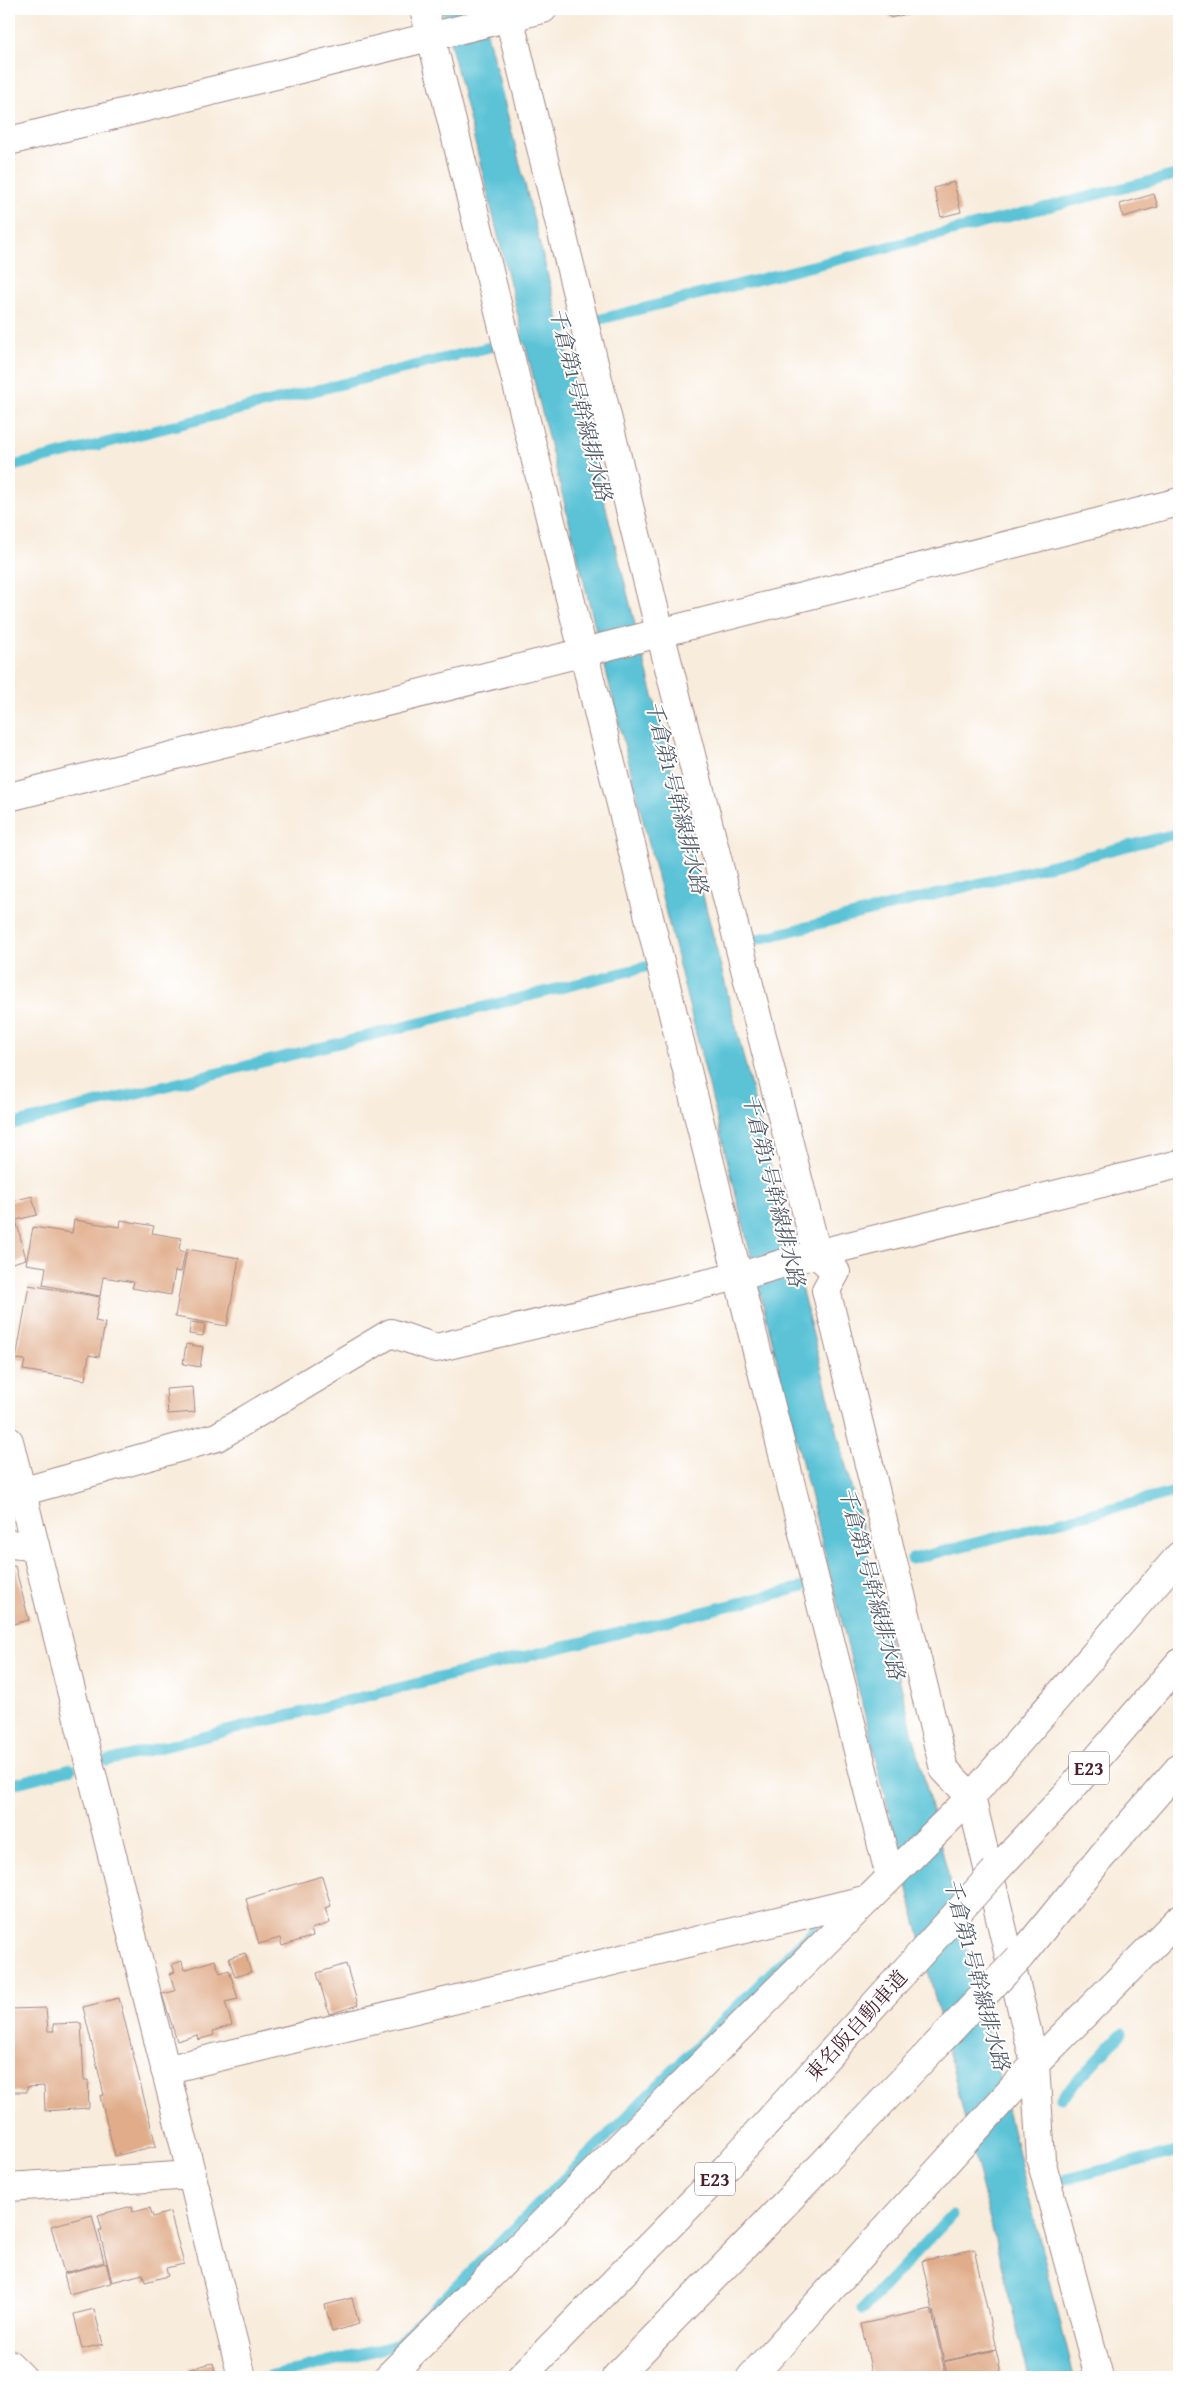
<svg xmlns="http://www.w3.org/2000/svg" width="1188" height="2386" font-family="'Gentium Book Plus','Noto Serif JP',serif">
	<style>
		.water { fill: #5bc3d7; stroke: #527181 }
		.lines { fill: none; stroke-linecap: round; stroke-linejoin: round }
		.stream { stroke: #5bc3d7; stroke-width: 11 }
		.building { fill: #e0ac89 }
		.street-casing { stroke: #a18684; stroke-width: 30 }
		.secondary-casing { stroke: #a18684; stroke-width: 30 }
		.highway-casing { stroke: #a18684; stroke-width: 30 }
		.street { stroke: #fff; stroke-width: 28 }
		.secondary { stroke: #fff; stroke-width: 28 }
		.highway { stroke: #fff; stroke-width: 28 }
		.highway-bridge-casing { stroke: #a18684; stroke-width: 30; stroke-linecap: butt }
		.highway-bridge { stroke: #fff; stroke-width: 28 }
		.labels { text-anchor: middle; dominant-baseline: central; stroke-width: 4; stroke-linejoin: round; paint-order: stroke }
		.shield { fill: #fff; stroke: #80626b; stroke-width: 1 }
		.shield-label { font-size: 19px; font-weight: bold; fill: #4a1f2b }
		.street-label { font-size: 20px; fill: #4a1f2b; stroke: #fff }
		.water-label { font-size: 21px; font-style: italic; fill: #505867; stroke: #fff }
	</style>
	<rect width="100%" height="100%" fill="#fff"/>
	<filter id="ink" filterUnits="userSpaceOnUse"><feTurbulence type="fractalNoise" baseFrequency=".02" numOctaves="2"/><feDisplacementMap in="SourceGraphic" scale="10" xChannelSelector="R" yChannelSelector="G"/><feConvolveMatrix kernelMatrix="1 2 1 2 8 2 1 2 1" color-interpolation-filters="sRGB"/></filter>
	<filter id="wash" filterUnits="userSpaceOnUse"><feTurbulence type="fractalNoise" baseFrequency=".0096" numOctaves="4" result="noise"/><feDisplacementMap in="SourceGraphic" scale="20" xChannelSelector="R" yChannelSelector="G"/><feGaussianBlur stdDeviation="1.12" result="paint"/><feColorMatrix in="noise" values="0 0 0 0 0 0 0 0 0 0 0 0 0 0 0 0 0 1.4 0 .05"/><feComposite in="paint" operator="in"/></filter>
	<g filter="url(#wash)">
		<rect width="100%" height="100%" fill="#f8ecdc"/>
		<polygon class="water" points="442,9 481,9 1074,2377 1029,2377"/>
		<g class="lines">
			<g class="stream">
				<polyline points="601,319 1179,174"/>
				<polyline points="524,338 569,327"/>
				<polyline points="9,467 494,346"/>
				<polyline points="755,940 1179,833"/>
				<polyline points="9,1125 649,966"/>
				<polyline points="912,1559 1179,1491"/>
				<polyline points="107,1761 803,1587"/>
				<polyline points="9,1785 71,1769"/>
				<polyline points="1061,2098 1122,2033"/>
				<polyline points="1066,2179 1179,2151"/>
				<polyline points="862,2310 952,2215"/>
				<polyline points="269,2377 397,2345 815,1929"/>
			</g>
		</g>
		<g id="blocks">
			<g class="building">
				<polygon points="888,9 910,9 911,13 890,18"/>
				<polygon points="954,182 961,212 941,217 934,188"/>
				<polygon points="1154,194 1158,207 1123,217 1120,204"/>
				<polygon points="32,1196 37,1215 16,1220 26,1259 9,1264 9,1202"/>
				<polygon points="74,1220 120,1227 121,1220 154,1226 152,1233 181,1238 179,1250 185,1252 181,1272 175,1271 171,1295 132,1288 134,1282 103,1277 100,1296 43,1285 46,1267 26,1264 33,1227 72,1233"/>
				<polygon points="187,1249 239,1258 227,1326 175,1317"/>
				<polygon points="29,1285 100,1297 95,1321 105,1323 99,1357 89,1355 85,1380 23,1370 25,1360 16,1359"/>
				<polygon points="191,1322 205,1324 203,1336 189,1334"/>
				<polygon points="186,1344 203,1347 200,1367 183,1364"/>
				<polygon points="193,1387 195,1412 168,1414 166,1389"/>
				<polygon points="15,1566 29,1620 9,1625 9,1567"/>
				<polygon points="322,1876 331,1906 325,1908 330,1923 311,1929 313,1936 282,1946 280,1938 259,1944 246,1899"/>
				<polygon points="245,1953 251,1972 235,1977 229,1958"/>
				<polygon points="215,1960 220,1973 229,1970 238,1999 225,2002 232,2025 213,2031 214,2035 198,2040 197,2035 177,2041 162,1994 175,1991 170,1974 175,1972 172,1964 182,1961 184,1970"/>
				<polygon points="346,1964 358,2005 329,2014 317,1973"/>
				<polygon points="119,1998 156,2146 115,2156 100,2096 104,2095 83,2007"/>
				<polygon points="46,2008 48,2031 54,2031 53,2024 81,2023 84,2080 88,2080 89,2108 45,2111 44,2086 27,2087 27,2092 9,2092 9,2009"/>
				<polygon points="132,2206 133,2212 150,2208 153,2217 170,2212 184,2264 166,2268 168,2276 145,2282 143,2274 112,2282 99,2230 102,2230 98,2215"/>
				<polygon points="92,2215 104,2262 64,2273 51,2226"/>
				<polygon points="974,2249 996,2349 944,2361 922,2261"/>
				<polygon points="106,2263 111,2283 69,2294 64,2274"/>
				<polygon points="352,2298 359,2324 332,2332 325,2305"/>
				<polygon points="94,2309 103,2344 82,2349 74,2314"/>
				<polygon points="931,2309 946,2377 873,2377 861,2324"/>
				<polygon points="996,2350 1002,2377 948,2377 944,2362"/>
				<polygon points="213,2363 216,2376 190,2377 188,2369"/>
			</g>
		</g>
	</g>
	<g filter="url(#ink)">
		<use href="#blocks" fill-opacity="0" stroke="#a18684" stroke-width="1"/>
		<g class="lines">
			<defs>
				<g id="street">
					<polyline points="424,9 738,1276 890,1877"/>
					<polyline points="507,9 660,632 817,1254 836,1272 826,1290 944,1769 971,1797 1035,2064 1041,2160 1099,2377"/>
					<polyline points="9,141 543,9"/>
					<polyline points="9,797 1179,502"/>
					<polyline points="9,1441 242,2377"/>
					<polyline points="21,1492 217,1437 391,1333 436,1348 751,1273 808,1256 1179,1164"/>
					<polyline points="9,1544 35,1546"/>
					<polyline points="165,2070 868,1899"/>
					<polyline points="9,2187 192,2175"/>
					<polyline points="388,2377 971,1797 1179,1556"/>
				</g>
				<g id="secondary">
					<polyline points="9,2364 22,2377"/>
					<polyline points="751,2377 1035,2064 1179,1919"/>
				</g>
				<g id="highway">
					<polyline points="995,1871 1065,1796 1179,1663"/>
					<polyline points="1019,1958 1102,1856 1179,1768"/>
					<polyline points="521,2377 726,2168 903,1973"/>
					<polyline points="616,2377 754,2236 923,2059"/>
				</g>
			</defs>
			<use href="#street" class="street-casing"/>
			<use href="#secondary" class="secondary-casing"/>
			<use href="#highway" class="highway-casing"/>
			<use href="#street" class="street"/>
			<use href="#secondary" class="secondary"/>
			<use href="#highway" class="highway"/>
			<defs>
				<g id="highway-bridge">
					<polyline points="903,1973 995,1871"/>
					<polyline points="923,2059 1019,1958"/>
				</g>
			</defs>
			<use href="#highway-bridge" class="highway-bridge-casing"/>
			<use href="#highway-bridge" class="highway-bridge"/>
		</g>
	</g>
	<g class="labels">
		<g class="shield">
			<rect x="1069" y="1751.5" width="40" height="33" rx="4"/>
			<rect x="695" y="2162.5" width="40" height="33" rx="4"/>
		</g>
		<g class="shield-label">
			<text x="1089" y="1768">E23</text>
			<text x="715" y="2179">E23</text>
		</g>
		<g class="street-label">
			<text transform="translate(856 2025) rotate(-48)">東名阪自動車道</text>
		</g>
		<g class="water-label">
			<text transform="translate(581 404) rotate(76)">千倉第1号幹線排水路</text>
			<text transform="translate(677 797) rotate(76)">千倉第1号幹線排水路</text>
			<text transform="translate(774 1190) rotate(76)">千倉第1号幹線排水路</text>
			<text transform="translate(872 1583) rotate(75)">千倉第1号幹線排水路</text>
			<text transform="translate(977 1974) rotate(75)">千倉第1号幹線排水路</text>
		</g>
	</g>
	<rect width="1188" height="2386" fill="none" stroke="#fff" stroke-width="30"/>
</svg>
